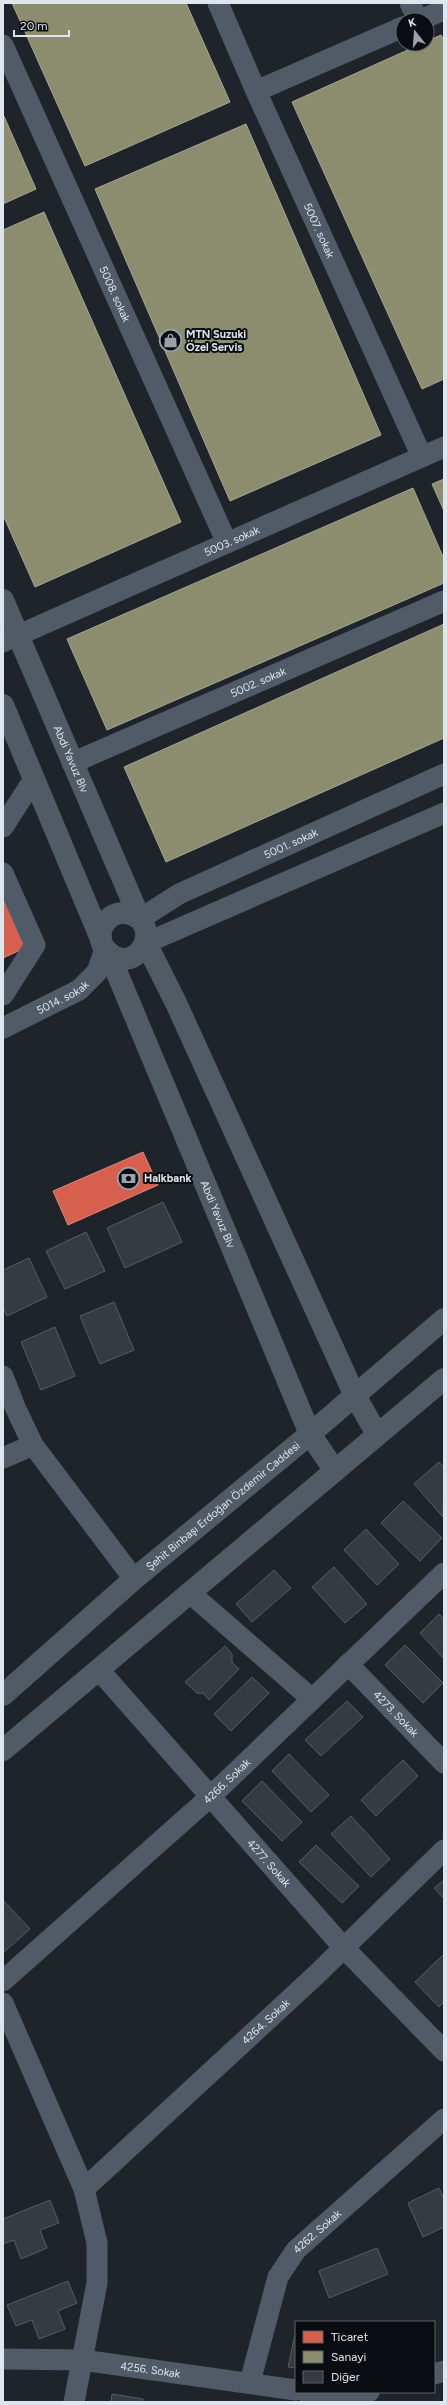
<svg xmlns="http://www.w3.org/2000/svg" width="447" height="2405" font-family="Figtree,sans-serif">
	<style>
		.shops { fill: #d6604d; stroke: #d9887d }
		.industry { fill: #8c8c6e; stroke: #a5a794 }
		.building { fill: #363b40; stroke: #575c61 }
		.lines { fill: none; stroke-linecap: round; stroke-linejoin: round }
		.minor { stroke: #505b67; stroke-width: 21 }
		.major { stroke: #515b66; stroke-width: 22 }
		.labels { text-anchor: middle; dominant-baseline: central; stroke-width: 4; stroke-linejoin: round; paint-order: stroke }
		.street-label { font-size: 11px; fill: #dfe5ec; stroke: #090d11 }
		.poi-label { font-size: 11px; font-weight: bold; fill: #dfe5ec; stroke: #090d11; text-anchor: start }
	</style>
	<rect width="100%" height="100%" fill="#1e242a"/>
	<g class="shops">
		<polygon points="3,898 25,948 3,958"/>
		<polygon points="143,1152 158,1185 68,1225 53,1191"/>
	</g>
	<g class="industry">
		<polygon points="12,3 186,3 230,102 85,166"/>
		<polygon points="441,35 444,40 444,379 422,389 292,102 421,44 427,44 427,41"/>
		<polygon points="3,114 36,189 3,204"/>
		<polygon points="246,124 381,435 230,501 95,189"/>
		<polygon points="44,212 181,522 35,587 3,515 3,230"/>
		<polygon points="444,479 444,511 432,484"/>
		<polygon points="413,488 444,559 444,583 107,730 67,639"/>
		<polygon points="444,624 444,738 166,862 124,767"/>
	</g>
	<g class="building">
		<polygon points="163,1202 182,1242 125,1268 107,1228"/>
		<polygon points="86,1232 105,1271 65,1289 46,1251"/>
		<polygon points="29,1258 47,1297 7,1316 3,1307 3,1270"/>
		<polygon points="114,1302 134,1350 100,1364 80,1316"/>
		<polygon points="55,1327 75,1376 41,1390 21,1342"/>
		<polygon points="439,1462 444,1468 443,1517 414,1484"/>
		<polygon points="403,1501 442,1538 420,1561 381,1523"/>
		<polygon points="366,1529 399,1564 377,1585 344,1550"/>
		<polygon points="334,1567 367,1604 345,1623 312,1587"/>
		<polygon points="274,1570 291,1588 252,1622 236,1604"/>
		<polygon points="439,1614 444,1619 444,1659 420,1633"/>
		<polygon points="405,1645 443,1683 423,1703 385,1665"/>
		<polygon points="225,1646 232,1654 232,1662 239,1669 209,1700 203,1693 197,1693 185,1682"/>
		<polygon points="252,1677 269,1693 231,1731 214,1714"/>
		<polygon points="347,1701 363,1717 321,1756 305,1740"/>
		<polygon points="289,1754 329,1795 311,1812 272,1771"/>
		<polygon points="403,1760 418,1776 376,1816 361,1800"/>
		<polygon points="262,1781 302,1822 282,1841 242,1801"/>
		<polygon points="351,1816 390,1859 371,1877 331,1834"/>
		<polygon points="316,1845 359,1886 342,1903 299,1862"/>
		<polygon points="444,1880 444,1899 434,1888"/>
		<polygon points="3,1900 30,1929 3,1953"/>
		<polygon points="444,1954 444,2002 439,2007 415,1982"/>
		<polygon points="439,2188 444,2199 444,2227 423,2237 408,2203"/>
		<polygon points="50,2200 59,2223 40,2230 47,2248 21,2259 14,2240 3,2244 3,2219"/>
		<polygon points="377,2248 388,2274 329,2298 319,2271"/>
		<polygon points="68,2281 77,2303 58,2311 65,2329 39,2339 32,2320 16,2326 7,2305"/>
		<polygon points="296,2330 296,2368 288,2367"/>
		<polygon points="112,2394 143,2399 143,2402 111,2402"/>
	</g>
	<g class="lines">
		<g class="minor">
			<path id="s1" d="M218 3 256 91 422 457"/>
			<polyline points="410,3 418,20"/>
			<polyline points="420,20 444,10"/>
			<path id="s2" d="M3 45 227 543"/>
			<polyline points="256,91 403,27"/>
			<path id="s3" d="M3 642 444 447"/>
			<path id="s4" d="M72 763 444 601"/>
			<polyline points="3,827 34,779"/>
			<polyline points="3,873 35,945 3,995"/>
			<path id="s5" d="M140 919 179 894 444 774"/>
			<polyline points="146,943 444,813"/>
			<path id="s6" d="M3 1028 79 990 97 972 105 949"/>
			<polyline points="3,1376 15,1407 33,1445 134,1579"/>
			<polyline points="3,1458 33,1445"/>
			<polyline points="190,1593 312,1699"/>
			<path id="s7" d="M348 1664 444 1763"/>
			<path id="s8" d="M99 1670 344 1948 444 2051"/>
			<path id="s9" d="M3 1981 210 1797 444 1573"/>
			<polyline points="3,2003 84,2189 97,2243 97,2283 74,2402"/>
			<path id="s10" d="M84 2189 316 1975 444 1850"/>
			<path id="s11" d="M3 2359 82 2360 296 2390"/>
			<polyline points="434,2374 444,2371"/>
			<path id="s12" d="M250 2382 278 2277 296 2250 444 2119"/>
			<polyline points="306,2392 345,2399 369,2392"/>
		</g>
		<g class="major">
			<path id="s13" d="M3 600 140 919C159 942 130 972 109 953 86 933 114 899 140 919"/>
			<polyline points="3,705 101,939"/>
			<polyline points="146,943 176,1003 354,1394 377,1434"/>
			<path id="s14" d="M109 954 310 1434 335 1471"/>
			<path id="s15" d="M3 1695 134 1579 310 1434 444 1319"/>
			<polyline points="3,1750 444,1379"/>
		</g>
	</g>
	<defs>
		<symbol id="shop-ring" viewBox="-11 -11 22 22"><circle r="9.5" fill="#090d11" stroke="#9ba1a8" stroke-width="1.5"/><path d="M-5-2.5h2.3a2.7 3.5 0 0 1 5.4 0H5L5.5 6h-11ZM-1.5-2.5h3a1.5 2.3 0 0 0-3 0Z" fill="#9ba1a8"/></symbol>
		<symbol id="bank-ring" viewBox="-11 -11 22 22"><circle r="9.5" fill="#090d11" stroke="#9ba1a8" stroke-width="1.5"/><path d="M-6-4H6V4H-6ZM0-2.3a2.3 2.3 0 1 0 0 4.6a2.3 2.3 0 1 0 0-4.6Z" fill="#9ba1a8"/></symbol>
	</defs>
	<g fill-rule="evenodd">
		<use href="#shop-ring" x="158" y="328" width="25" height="25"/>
		<use href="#bank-ring" x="116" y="1166" width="25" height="25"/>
	</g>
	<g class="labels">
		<g class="street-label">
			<text stroke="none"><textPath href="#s1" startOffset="249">5007. sokak</textPath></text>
			<text stroke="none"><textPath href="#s2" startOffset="273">5008. sokak</textPath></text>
			<text stroke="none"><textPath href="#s3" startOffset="250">5003. sokak</textPath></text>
			<text stroke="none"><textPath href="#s4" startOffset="203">5002. sokak</textPath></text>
			<text stroke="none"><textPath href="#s13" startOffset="173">Abdi Yavuz Blv</textPath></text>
			<text stroke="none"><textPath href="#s5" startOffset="169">5001. sokak</textPath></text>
			<text stroke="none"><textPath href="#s6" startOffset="67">5014. sokak</textPath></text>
			<text stroke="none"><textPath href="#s14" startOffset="282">Abdi Yavuz Blv</textPath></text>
			<text stroke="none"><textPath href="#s15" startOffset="290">Şehit Binbaşı Erdoğan Özdemir Caddesi</textPath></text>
			<text stroke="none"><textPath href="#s7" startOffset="69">4273. Sokak</textPath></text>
			<text stroke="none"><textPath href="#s9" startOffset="300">4266. Sokak</textPath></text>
			<text stroke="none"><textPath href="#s8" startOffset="257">4277. Sokak</textPath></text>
			<text stroke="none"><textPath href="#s10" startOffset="247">4264. Sokak</textPath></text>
			<text stroke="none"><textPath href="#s12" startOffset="169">4262. Sokak</textPath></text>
			<text stroke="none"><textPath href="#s11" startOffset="148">4256. Sokak</textPath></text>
		</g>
		<g class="poi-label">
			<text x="186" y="334">MTN Suzuki<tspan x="186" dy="13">Özel Servis</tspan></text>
			<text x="144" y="1178">Halkbank</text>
		</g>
	</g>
	<rect width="447" height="2405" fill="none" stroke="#dfe5ec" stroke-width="8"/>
	<rect x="295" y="2321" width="140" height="72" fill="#090d11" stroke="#5f6369"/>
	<rect x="303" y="2331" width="20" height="12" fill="#d6604d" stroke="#5f6369"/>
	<text x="331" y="2341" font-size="12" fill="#dfe5ec">Ticaret</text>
	<rect x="303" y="2351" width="20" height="12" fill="#8c8c6e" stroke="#5f6369"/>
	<text x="331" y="2361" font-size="12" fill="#dfe5ec">Sanayi</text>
	<rect x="303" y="2371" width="20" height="12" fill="#363b40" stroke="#5f6369"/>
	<text x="331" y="2381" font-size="12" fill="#dfe5ec">Diğer</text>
	<g transform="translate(415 32) rotate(343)"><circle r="19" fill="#090d11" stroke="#5f6369"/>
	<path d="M0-3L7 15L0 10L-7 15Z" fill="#9ba1a8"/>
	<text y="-6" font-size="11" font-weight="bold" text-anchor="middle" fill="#dfe5ec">K</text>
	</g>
	<path d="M14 30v6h55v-6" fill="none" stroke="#dfe5ec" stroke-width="2"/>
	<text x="20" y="30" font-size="12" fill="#dfe5ec" stroke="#090d11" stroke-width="3" paint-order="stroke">20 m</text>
</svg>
